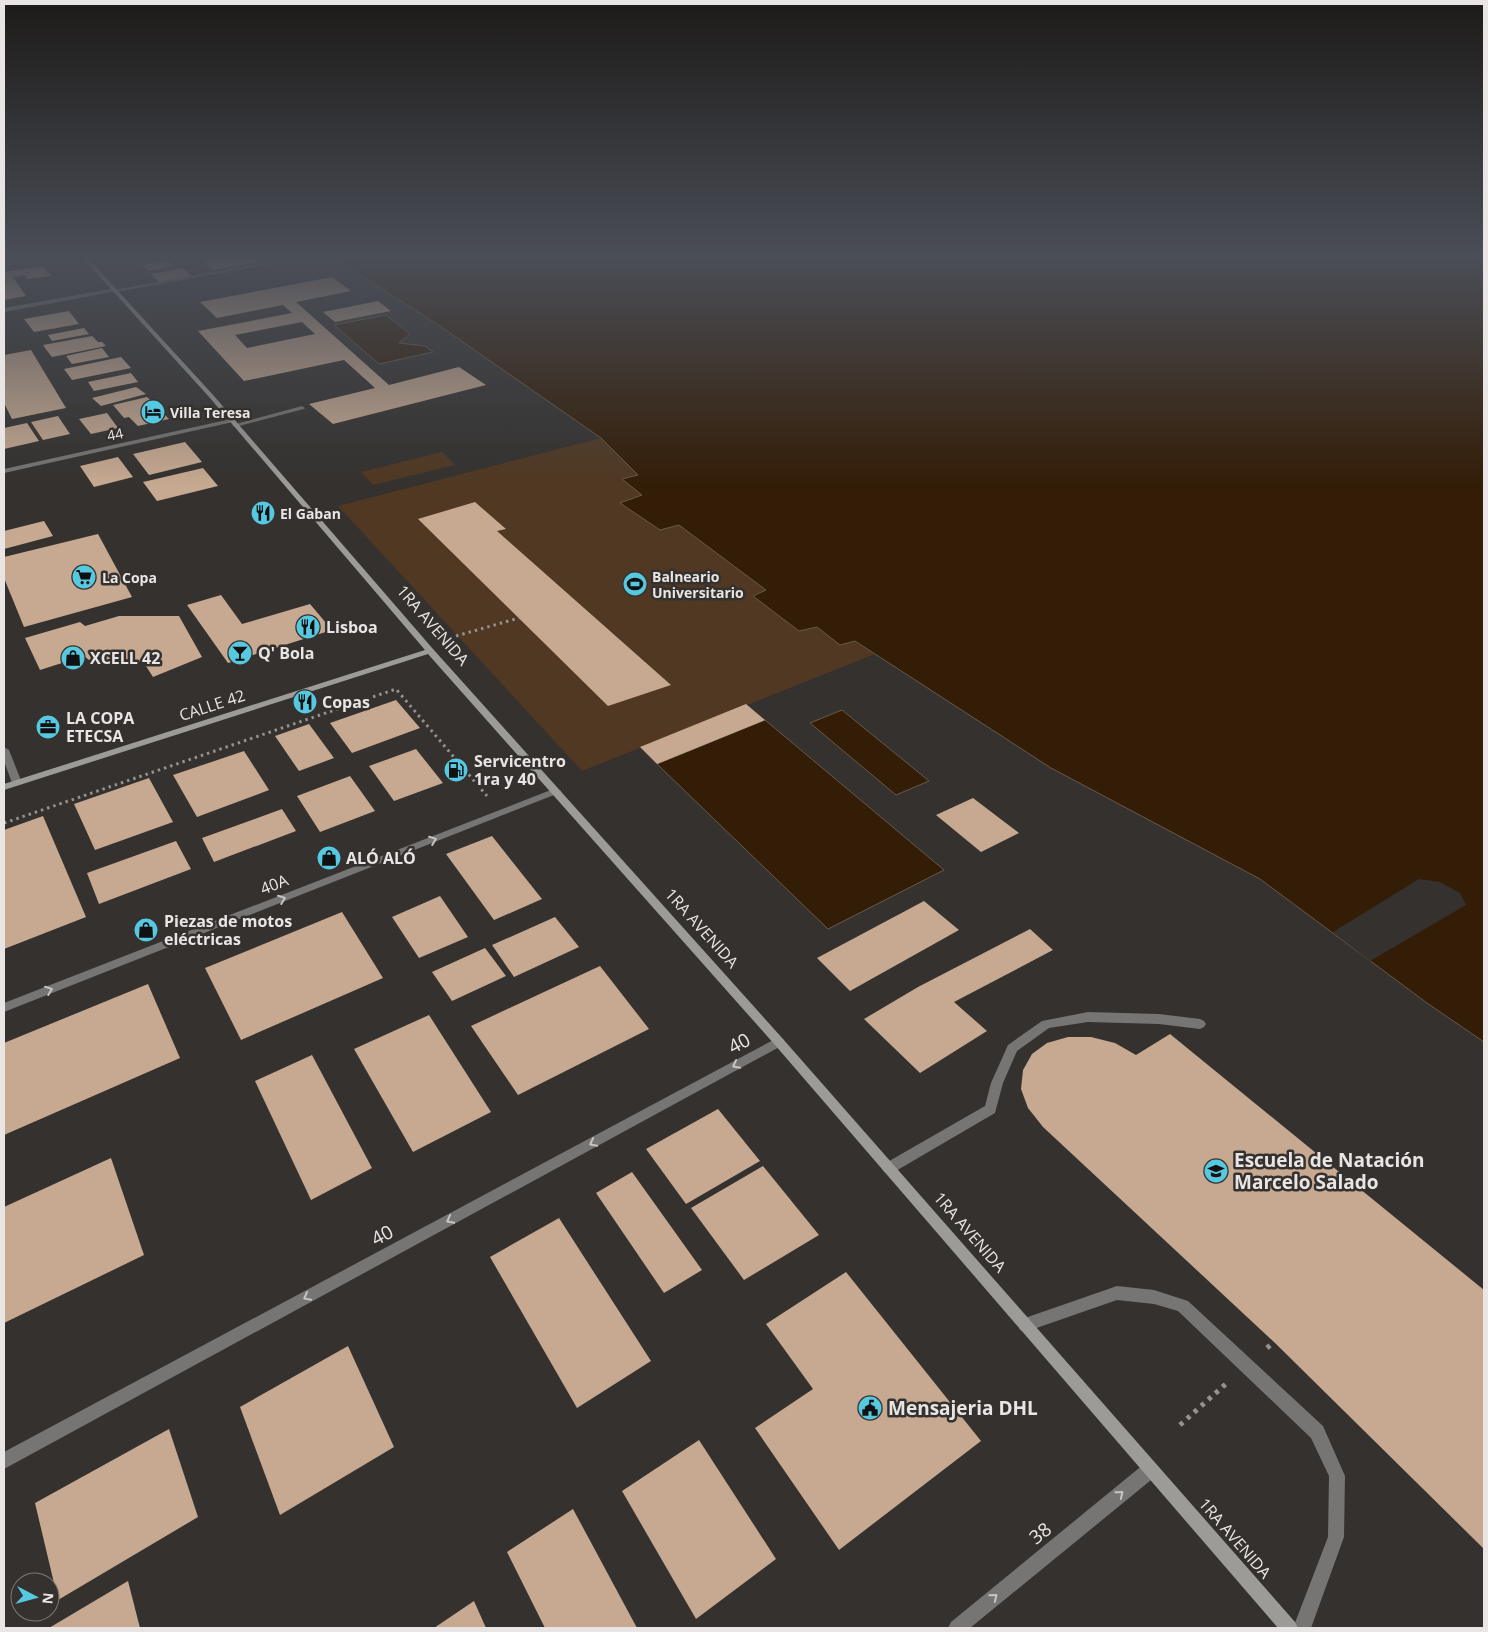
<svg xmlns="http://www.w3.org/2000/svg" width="1488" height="1632" font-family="'Open Sans',sans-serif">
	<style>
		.green { fill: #503822 }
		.water { fill: #331d07; stroke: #695949 }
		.pier { fill: #34312e }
		.building { fill: #c6a990; fill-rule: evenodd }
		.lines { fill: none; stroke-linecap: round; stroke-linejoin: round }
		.path-far1 { stroke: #94918f; stroke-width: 3; stroke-dasharray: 2.5 4; stroke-linecap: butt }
		.path { stroke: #94918f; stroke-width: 5; stroke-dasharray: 4 5.5; stroke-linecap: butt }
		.lane { fill: #777573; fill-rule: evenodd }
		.street { fill: #777573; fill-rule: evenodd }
		.secondary { fill: #9d9b98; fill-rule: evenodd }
		.oneway { stroke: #c6c3c2 }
		.labels { text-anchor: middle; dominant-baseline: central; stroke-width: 5; stroke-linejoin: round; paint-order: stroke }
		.far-poi-label { font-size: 14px; font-weight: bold; fill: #e8e5e4; stroke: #34312e; text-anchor: start }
		.far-street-label { font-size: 14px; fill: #e8e5e4; stroke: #34312e }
		.street-label { font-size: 16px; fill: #e8e5e4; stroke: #34312e }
		.poi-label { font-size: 16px; font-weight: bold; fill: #e8e5e4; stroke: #34312e; text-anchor: start }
		.near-street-label { font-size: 19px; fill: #e8e5e4; stroke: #34312e }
		.near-poi-label { font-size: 19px; font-weight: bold; fill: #e8e5e4; stroke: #34312e; text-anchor: start }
	</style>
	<rect width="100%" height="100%" fill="#34312e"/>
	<g class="green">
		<polygon points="601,438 638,475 855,641 875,654 582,771 338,506"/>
		<polygon points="442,452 455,465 373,485 361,472"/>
	</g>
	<g class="water">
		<polygon points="330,256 1484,256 1484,1042 1427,1003 1260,879 1051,768 855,641 840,645 817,627 799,631 753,596 766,590 679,525 660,530 620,503 642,495 622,479 638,475 601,438 437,324"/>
		<polygon points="386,315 410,334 399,343 425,346 433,352 379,364 334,325"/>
		<polygon points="842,710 929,781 896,795 810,723"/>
		<polygon points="765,720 944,870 828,929 657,764"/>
	</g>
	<polygon class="pier" points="1419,879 1440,882 1460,893 1466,905 1370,961 1333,932"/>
	<g class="building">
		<polygon points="235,256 251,256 258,262 213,270 203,262"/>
		<polygon points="168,261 174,266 148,271 142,265"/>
		<polygon points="43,266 51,276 28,279 25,275 13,277 26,296 4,300 4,272"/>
		<polygon points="183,268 192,276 159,282 151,274"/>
		<path d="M332 277 351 291 296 302 389 385 459 367 486 385 333 424 309 404 375 388 344 360 244 381 198 331 292 313 283 305 217 318 200 302ZM302 322 315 334 247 348 235 335Z"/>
		<polygon points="378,301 391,311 335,322 323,312"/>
		<polygon points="69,311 79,324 34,332 24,319"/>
		<polygon points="84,328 89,334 52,341 48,335"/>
		<polygon points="92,336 98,342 102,342 106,346 52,357 48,352 80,345 48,352 43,345"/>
		<polygon points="102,348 109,357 72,364 66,356"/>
		<polygon points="31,350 66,408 12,419 4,403 4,355"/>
		<polygon points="121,357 131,368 72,380 64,369"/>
		<polygon points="131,373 138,382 94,391 88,382"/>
		<polygon points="136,387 146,394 101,406 92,398"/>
		<polygon points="147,397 169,419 138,426 129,417 124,418 113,405"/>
		<polygon points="107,413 118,428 91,434 79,419"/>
		<polygon points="58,416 70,434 43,440 31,422"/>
		<polygon points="27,423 39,441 4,449 4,428"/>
		<polygon points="185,442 202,462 149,475 133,454"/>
		<polygon points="118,457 133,477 94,487 80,466"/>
		<polygon points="203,468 218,486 157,501 143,482"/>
		<polygon points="475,502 506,529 497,531 671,685 608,706 418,519"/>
		<polygon points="44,521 53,536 4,549 4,531"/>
		<polygon points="98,534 132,597 24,627 4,578 4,557"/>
		<polygon points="221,595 242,624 310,604 332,630 228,663 187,605"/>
		<polygon points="119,616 179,616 202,657 153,677 144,663 116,657 102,662 89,660 84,656 40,670 25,638 80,622 85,626"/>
		<polygon points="396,700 420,728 352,753 330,723"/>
		<polygon points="746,704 765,720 657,764 640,747"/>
		<polygon points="309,724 334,758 299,771 275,736"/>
		<polygon points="416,749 443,783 394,801 369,766"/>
		<polygon points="244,751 269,790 197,817 173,775"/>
		<polygon points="350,776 375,811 320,832 297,796"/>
		<polygon points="149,778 173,822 95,850 74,804"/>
		<polygon points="973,798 1019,833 981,852 936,815"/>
		<polygon points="282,809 296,831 214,862 202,838"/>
		<polygon points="43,816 86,917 4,949 4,830"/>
		<polygon points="492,836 542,899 494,920 446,854"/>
		<polygon points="176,841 191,869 99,904 87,873"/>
		<polygon points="440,896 468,937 419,958 392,917"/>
		<polygon points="924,901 959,930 850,991 817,958"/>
		<polygon points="342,912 383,978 241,1040 205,968"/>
		<polygon points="555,917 579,947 514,977 492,945"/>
		<polygon points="1030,929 1053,950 954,1002 987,1031 920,1073 864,1019 918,987"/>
		<polygon points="485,948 506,976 452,1001 432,972"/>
		<polygon points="600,966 649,1029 518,1095 471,1026"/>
		<polygon points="148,984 180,1058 4,1135 4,1043"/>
		<polygon points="429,1015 491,1112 413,1152 354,1049"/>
		<polygon points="1170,1034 1484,1290 1484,1549 1274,1342 1043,1127 1028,1108 1021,1089 1023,1070 1032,1054 1047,1043 1068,1037 1091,1037 1115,1043 1136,1055"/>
		<polygon points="312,1055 372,1168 311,1200 255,1081"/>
		<polygon points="718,1109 760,1161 686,1204 646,1149"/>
		<polygon points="111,1158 144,1255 4,1323 4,1207"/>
		<polygon points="763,1166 819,1235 744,1280 691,1208"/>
		<polygon points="632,1172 702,1270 664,1293 596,1193"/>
		<polygon points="559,1218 651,1361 577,1408 490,1257"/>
		<polygon points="846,1272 981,1441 839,1550 755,1428 813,1389 766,1324"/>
		<polygon points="348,1346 394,1447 280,1515 240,1407"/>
		<polygon points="169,1429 198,1517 58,1600 35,1503"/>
		<polygon points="699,1440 776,1559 696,1619 622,1491"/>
		<polygon points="573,1509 637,1628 545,1628 507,1552"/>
		<polygon points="128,1581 140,1628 49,1628"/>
		<polygon points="474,1601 486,1628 434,1628"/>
	</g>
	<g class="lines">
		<g class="path-far1">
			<polyline points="456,636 519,618"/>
			<polyline points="4,823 396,689 487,796"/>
		</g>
		<g class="path">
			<polyline points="1267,1348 1274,1342"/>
			<polyline points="1180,1425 1228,1382"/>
		</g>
		<g class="lane">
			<polygon points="269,262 271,264 116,292 113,290"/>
			<polygon points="302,406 305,408 304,409 235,427 232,425"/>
			<polygon points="1088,1012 1159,1014 1200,1019 1204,1021 1206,1024 1204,1027 1200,1029 1159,1024 1088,1022 1049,1028 1017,1051 1003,1083 995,1113 894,1172 889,1174 884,1172 882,1168 884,1164 985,1106 991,1083 1008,1045 1042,1021"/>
			<polygon points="1117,1286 1154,1290 1188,1301 1323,1426 1345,1476 1344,1537 1311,1628 1293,1628 1328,1537 1329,1476 1311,1438 1178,1311 1154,1304 1117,1300 1025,1332 1020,1330 1018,1325 1020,1320 1025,1318"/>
		</g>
		<g class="street">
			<polygon points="116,288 118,291 4,312 4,308"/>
			<polygon points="231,419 234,421 233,422 4,473 4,469"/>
			<polygon points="4,747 9,750 22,783 20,785 14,785 12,783 4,761"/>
			<polygon points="556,788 561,791 559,793 4,1012 4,1003"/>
			<polygon points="779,1037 783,1039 785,1042 783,1045 4,1469 4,1452"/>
			<polygon points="1150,1462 1156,1464 1158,1470 1156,1476 970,1628 948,1628 951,1622 1144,1464"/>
		</g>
		<polygon class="secondary" points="81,256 86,256 214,396 433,649 783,1039 1295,1622 1298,1628 1278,1628 775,1045 428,654 4,790 4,784 425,650 210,398"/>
	</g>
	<defs><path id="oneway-chevron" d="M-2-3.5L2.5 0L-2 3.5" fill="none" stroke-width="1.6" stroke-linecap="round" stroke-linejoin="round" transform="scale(1.25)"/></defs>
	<g class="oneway">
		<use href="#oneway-chevron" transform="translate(433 840) rotate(-21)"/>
		<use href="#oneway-chevron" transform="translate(282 899) rotate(-21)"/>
		<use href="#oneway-chevron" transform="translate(49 990) rotate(-21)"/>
		<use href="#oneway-chevron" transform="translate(736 1065) rotate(152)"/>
		<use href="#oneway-chevron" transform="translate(593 1143) rotate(152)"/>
		<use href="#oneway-chevron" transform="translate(450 1220) rotate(152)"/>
		<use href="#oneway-chevron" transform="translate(307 1297) rotate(152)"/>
		<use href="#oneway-chevron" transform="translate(1120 1494) rotate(-39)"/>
		<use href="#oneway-chevron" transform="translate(994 1597) rotate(-39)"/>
	</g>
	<linearGradient id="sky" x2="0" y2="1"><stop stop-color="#1d1b19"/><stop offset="0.53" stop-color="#4a4e57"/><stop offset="1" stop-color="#4a4e57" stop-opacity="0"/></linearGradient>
	<rect width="1488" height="485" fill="url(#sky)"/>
	<defs>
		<symbol id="hotel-disc" viewBox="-11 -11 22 22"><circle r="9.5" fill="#56c9e1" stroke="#34312e"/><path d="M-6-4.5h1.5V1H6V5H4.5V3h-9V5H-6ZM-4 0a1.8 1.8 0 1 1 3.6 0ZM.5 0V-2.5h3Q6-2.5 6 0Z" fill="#111"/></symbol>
		<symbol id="restaurant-disc" viewBox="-11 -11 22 22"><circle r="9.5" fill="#56c9e1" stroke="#34312e"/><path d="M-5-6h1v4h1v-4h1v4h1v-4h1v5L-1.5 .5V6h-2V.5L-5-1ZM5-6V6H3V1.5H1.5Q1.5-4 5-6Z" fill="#111"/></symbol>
		<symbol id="supermarket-disc" viewBox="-11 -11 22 22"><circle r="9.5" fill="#56c9e1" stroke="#34312e"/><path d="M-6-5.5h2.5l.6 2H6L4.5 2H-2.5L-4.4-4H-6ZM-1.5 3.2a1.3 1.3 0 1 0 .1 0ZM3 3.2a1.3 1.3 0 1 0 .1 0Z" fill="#111"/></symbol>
		<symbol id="stadium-disc" viewBox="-11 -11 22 22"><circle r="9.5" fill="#56c9e1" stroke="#34312e"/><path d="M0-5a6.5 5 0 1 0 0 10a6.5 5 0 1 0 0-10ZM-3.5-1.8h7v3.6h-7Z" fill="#111"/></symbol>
		<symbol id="bar-disc" viewBox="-11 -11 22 22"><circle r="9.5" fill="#56c9e1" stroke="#34312e"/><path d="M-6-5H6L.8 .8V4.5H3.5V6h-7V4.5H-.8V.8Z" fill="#111"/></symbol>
		<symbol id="shop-disc" viewBox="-11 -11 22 22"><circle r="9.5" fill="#56c9e1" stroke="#34312e"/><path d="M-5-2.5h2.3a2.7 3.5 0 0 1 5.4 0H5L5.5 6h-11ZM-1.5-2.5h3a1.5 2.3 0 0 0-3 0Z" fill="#111"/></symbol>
		<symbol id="office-disc" viewBox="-11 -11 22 22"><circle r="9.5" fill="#56c9e1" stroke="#34312e"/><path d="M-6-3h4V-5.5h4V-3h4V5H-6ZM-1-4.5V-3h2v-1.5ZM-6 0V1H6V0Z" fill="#111"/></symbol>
		<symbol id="fuel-disc" viewBox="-11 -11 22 22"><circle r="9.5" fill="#56c9e1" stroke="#34312e"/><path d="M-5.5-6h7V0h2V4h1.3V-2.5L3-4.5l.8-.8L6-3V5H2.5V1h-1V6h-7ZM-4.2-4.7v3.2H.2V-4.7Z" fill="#111"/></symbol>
		<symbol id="school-disc" viewBox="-11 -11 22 22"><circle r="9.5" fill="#56c9e1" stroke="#34312e"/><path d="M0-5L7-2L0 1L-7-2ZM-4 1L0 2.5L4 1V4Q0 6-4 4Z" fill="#111"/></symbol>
		<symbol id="civic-disc" viewBox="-11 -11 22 22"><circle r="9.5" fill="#56c9e1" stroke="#34312e"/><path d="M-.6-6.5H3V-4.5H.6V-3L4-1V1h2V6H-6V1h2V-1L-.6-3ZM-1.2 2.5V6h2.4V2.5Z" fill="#111"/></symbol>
	</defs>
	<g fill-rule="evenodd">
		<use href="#hotel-disc" x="139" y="398" width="28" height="28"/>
		<use href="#restaurant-disc" x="249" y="499" width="28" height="28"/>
		<use href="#supermarket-disc" x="70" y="563" width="28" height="28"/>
		<use href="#stadium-disc" x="621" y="570" width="28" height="28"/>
		<use href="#restaurant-disc" x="294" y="613" width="28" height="28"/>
		<use href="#bar-disc" x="226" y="639" width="28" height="28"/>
		<use href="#shop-disc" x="59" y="644" width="28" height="28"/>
		<use href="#restaurant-disc" x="291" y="688" width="28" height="28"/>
		<use href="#office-disc" x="34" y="713" width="28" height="28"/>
		<use href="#fuel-disc" x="442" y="756" width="28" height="28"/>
		<use href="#shop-disc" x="315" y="844" width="28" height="28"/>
		<use href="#shop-disc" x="132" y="916" width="28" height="28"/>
		<use href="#school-disc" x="1202" y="1157" width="28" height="28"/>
		<use href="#civic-disc" x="856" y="1394" width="28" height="28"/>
	</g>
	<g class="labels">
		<g class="far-poi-label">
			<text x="170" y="412">Villa Teresa</text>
			<text x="280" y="513">El Gaban</text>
			<text x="652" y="576">Balneario<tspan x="652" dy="16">Universitario</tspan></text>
			<text x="102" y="577">La Copa</text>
		</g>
		<g class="far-street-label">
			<text transform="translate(115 434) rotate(-12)">44</text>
		</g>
		<g class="street-label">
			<text transform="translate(433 625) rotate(49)">1RA AVENIDA</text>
			<text transform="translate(212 705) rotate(-18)">CALLE 42</text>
			<text transform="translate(274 884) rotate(-21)">40A</text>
			<text transform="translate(702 928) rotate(48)">1RA AVENIDA</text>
			<text transform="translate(970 1232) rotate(49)">1RA AVENIDA</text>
			<text transform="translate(1235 1538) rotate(49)">1RA AVENIDA</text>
		</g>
		<g class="poi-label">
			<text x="326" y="627">Lisboa</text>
			<text x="258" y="653">Q' Bola</text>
			<text x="90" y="658">XCELL 42</text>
			<text x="322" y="702">Copas</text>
			<text x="66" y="718">LA COPA<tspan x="66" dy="18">ETECSA</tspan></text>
			<text x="474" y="761">Servicentro<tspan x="474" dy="18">1ra y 40</tspan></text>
			<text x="346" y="858">ALÓ ALÓ</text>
			<text x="164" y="921">Piezas de motos<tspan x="164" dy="18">eléctricas</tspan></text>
		</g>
		<g class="near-street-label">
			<text transform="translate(739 1043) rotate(-28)">40</text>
			<text transform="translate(382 1235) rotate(-28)">40</text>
			<text transform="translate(1040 1533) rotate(-39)">38</text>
		</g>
		<g class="near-poi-label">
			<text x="1234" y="1160">Escuela de Natación<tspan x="1234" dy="22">Marcelo Salado</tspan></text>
			<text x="888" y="1408">Mensajeria DHL</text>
		</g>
	</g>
	<rect width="1488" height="1632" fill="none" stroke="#e8e5e4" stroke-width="10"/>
	<g transform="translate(35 1597) rotate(96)"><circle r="24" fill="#34312e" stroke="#7c7977"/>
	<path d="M0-4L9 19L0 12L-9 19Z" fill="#56c9e1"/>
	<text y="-8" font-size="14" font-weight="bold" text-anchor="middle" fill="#e8e5e4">N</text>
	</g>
</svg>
